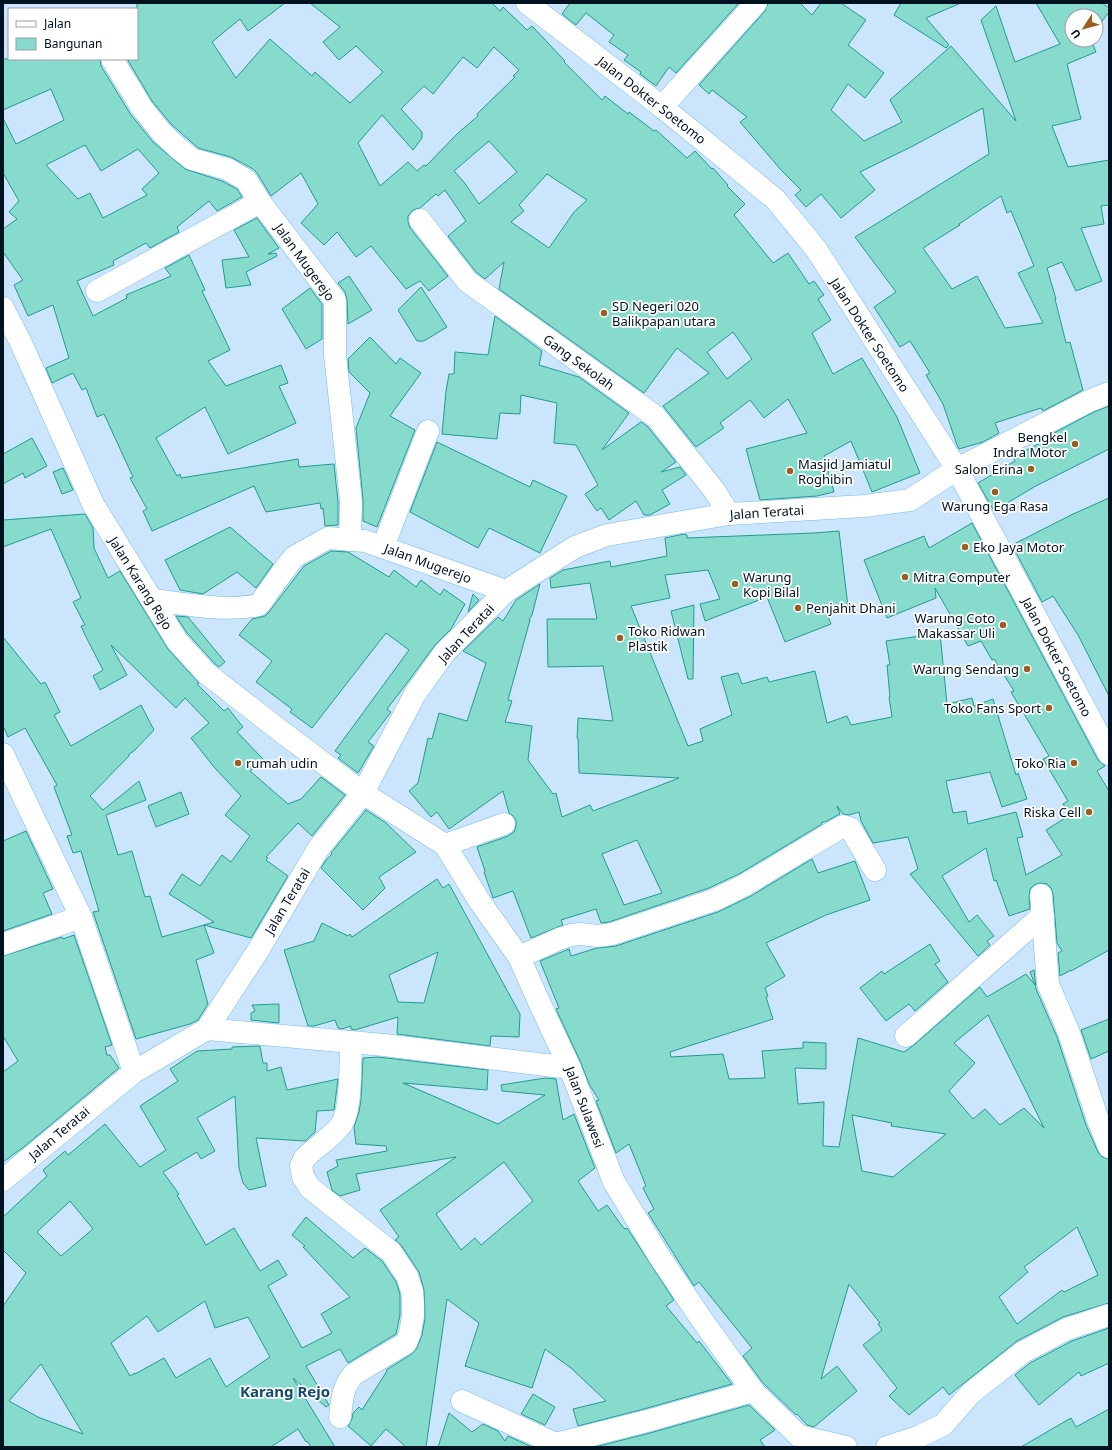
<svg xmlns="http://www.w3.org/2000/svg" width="1112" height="1450" font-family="'Noto Sans',sans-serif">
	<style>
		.building { fill: #86dbcd; stroke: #229b8d; fill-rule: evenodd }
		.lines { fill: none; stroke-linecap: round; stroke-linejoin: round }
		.minor-casing { stroke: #74b9ee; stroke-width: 23 }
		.minor { stroke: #fff; stroke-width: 22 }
		.poi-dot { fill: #9a5f20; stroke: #fff; stroke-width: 1.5 }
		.labels { text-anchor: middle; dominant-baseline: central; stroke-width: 3.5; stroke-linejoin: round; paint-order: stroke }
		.street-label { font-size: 13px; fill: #001120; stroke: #fff }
		.poi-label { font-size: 13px; fill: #001120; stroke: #fff; text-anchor: start }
		.quarter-label { font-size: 15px; font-weight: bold; fill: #12496e; stroke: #fff }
	</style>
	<rect width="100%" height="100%" fill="#cbe6fc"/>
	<g class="building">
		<path d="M137 3H285L248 31 240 19 212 42 236 78 270 39 312 76 315 72 350 103 383 72 356 46 339 60 323 42 340 27 310 3H492L500 11 503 7 527 30 532 26 565 61 564 62 602 100 605 96 628 114 629 112 654 131 656 130 687 158 695 151 712 169 713 168 728 185 727 186 745 204 734 215 773 263 788 253 809 284 814 281 824 295 818 299 831 320 812 333 833 374 862 358 897 417 920 473 872 492 851 441 824 456 834 492 817 496 760 500 746 449 807 433 788 399 764 418 750 400 720 423 724 428 696 447 663 406 709 373 677 348 644 393 499 289 504 262 485 279 476 272 448 236 466 221 445 190 438 196 436 194 420 208 413 210 408 216V222L410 228 448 276 429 291 420 281 406 289 371 246 356 257 337 232 324 245 301 223 318 204 301 173 271 196 257 173 253 169 231 157 198 148 171 124 152 101 127 59H137ZM494 47 519 70 513 76 515 77 477 114 478 116 458 133 426 166 424 165 417 171 408 162 380 186 358 143 382 115 413 150 422 138V132L401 109 424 86 433 94 463 57 477 68ZM489 141 517 172 479 204 464 182 454 171ZM547 174 587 200 574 212 549 248 511 222 524 211 519 205ZM733 332 752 359 727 379 707 352Z"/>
		<polygon points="570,3 739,3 676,73 669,67 656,86 640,74 641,72 624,60 628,55 609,42 614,35 586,13 576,25 562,14"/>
		<path d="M768 3H800L812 15 821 3H841L866 20 848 45 884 73 865 98 848 84 831 110 864 141 902 122 890 100 951 46 1016 121 981 20 996 6 1015 62 1060 44 1036 3H1102L1109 8V12L1096 29V16H1072V40H1091L1096 52 1067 64 1081 119 1052 126 1068 167 1109 160V205L1101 206 1104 224 1081 228 1102 281 1076 291 1062 262 1047 268 1056 299H1055L1066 343 1070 342 1083 390 1043 411 1041 408 995 423 999 433 983 442 959 449 957 445 943 404 926 375 930 373 910 341 900 347 874 307 896 292 855 237 989 154 983 108 913 146 860 172 875 190 841 218 821 194 806 207 795 195 801 190 781 170 740 122 747 117 712 90 709 94 699 85 765 11ZM1001 196 1007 213 1011 211 1034 266 1018 273 1043 323 1005 328 977 276 952 289 923 248 960 225 959 224Z"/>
		<polygon points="901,3 961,3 926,18 949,45 946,48 894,15"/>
		<path d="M3 59H100L101 66 131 115 153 142 185 169 222 181 237 189 242 197 217 211 209 201 177 227 179 232 150 248 146 243 113 261 114 265 77 281 93 316 127 298 126 295 171 276 165 268 189 255 205 290 202 291 230 350 208 361 226 386 281 365 288 383 279 386 296 423 228 454 205 407 156 438 177 476 180 474 181 478 298 459 299 467 334 464 338 502V525L325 526 323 508 321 509 320 503 266 512 254 486 152 531 143 511 147 509 130 478 133 477 104 414 97 417 86 388 82 390 73 373 52 383 46 368 69 358 53 305 28 316 14 285 23 280 3 252V229L17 219 9 212 19 201 3 173V118L16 144 64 120 51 89 3 110ZM85 145 101 171 138 149 159 173 142 189 147 195 103 218 90 193 78 199 46 165Z"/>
		<polygon points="257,218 279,248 268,254 276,253 277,256 246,272 251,285 226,288 222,260 249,257 234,230"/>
		<polygon points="349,276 372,310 348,324 347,300 345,292 338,283"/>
		<polygon points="421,287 447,327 424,341 417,341 398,310"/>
		<polygon points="310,288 322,304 322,339 306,349 282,309"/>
		<polygon points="495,316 542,351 539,365 579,377 629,413 602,450 641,422 647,426 676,462 661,472 680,467 686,475 662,490 670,504 650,515 644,515 636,501 609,520 601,508 597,511 585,494 598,485 576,445 554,443 557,403 521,395 520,414 500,413 497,439 442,434 446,391 449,374 454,374 455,352 488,355"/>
		<polygon points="370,337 396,364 400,358 421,373 390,416 415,430 377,527 363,521 363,500 356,428 370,393 349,372 348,359"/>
		<polygon points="1109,406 1109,449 1034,487 994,511 978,483 1015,461 1013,457 1056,435 1054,433 1094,412"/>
		<polygon points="32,438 47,466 25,478 23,473 3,484 3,454"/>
		<polygon points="437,442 530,487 533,480 567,496 540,553 489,528 478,548 410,512"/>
		<polygon points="63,468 73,490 62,494 53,472"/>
		<polygon points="1109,498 1109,696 1078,635 1053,596 1042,602 1012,545 1071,515"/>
		<polygon points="85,514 93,528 94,548 108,578 120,571 168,649 199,683 197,684 224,711 228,708 243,727 237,732 264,760 250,771 288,804 301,799 321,777 345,795 312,836 298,823 266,857 268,858 266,860 288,876 251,938 204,925 214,922 169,894 182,874 200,886 222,855 231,862 250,836 225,815 241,796 214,767 191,738 209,723 185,698 176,708 111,645 127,675 100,690 93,676 103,670 86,637 81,626 85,625 73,602 81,598 51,529 3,547 3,520"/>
		<path d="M972 523 1098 760 1105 766 1097 771 1109 791V950L1071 971V970L1060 976 1058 953 1062 951 1057 943 1053 894 1051 888 1047 884 1040 883 1034 885 1030 889 1029 896 1030 909 1009 916 996 880 994 881 986 848 942 876 969 922 977 915 994 936 987 941 990 945 978 956 910 874 918 869 908 837 873 843 861 821 859 812 849 815 843 814 837 806 840 814 827 821 821 823 822 824 739 874 709 888 609 922 601 923 596 909 561 920 563 925 531 938 513 891 493 898 484 872 485 871 477 847 508 836 514 832 516 826V820L512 815 509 813 503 791 449 829 437 812 431 817 409 791 418 783 428 738 432 739 439 713 467 721 486 663 463 651 498 617 503 621 516 600 540 584 532 615 529 620H530L508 700 512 701 505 722 532 726 528 760 553 794 556 793 562 817 590 805 593 811 679 778 579 773 578 738H577L578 718 613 721 603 666 548 667 547 619H597L590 583 551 588 550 578 563 570 610 561 611 567 667 556 665 538 684 534 687 535V538L814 533 839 531 848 607 825 609 831 624 785 642 767 597 705 621 700 604 720 599 708 570 665 575 670 598 631 606 688 746 703 741 700 729 732 715 721 677 738 673 742 684 767 677 769 682 815 671 827 723 847 716 851 725 892 717 889 697H890L887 665H890L886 641 940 633 947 704 972 698 974 706 993 699 1016 775 1018 773 1027 799 1002 807 990 772 946 781 953 813 966 811 968 824 1016 812 1023 837 1017 838 1026 875 1062 855 1046 830 1070 815 1063 804 1068 801 1043 759 1049 756 1011 692 1014 691 994 659 992 660 981 641 968 646 935 588 936 598 887 618 864 560 924 536 929 548ZM637 840 662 893 624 905 602 854Z"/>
		<polygon points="230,527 273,564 256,588 237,572 203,594 180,590 165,560"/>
		<polygon points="331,551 348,552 389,577 394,570 416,587 421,580 440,595 444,589 465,604 451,629 435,645 410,679 387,709 391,712 368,742 374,746 358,773 338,758 341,755 335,751 409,650 386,633 312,728 290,712 292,709 256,682 272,661 239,635 252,619 265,616 269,612 304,566"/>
		<polygon points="473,594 479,600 468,612"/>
		<polygon points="694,605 693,679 688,679 671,611"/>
		<polygon points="176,616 188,617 225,662 219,667 215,664 187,633"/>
		<polygon points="3,637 41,684 45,682 60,712 54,715 71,746 141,705 154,730 134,751 129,754 129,756 90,796 103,810 139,781 146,800 106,815 118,855 132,851 145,897 150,896 162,937 204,925 214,953 196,960 208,1004 198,1020 190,1024 136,1039 93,912 99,911 81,851 73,853 67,836 72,835 54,787 57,785 25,728 8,737 3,726"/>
		<polygon points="181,792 189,814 156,827 148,806"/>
		<polygon points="366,810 386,823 416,852 379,877 385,888 363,910 321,868 326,860 332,854 331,853"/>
		<polygon points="26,831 53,889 43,893 52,914 3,931 3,841"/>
		<path d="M812 859 818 873 855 861 870 900 826 915 766 943 785 976 765 988 768 996 766 997 773 1019 670 1052 671 1057 723 1054 729 1079 765 1078 762 1051 803 1048V1042L826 1043V1069L795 1068 798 1104 824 1102 823 1146 839 1147 858 1038 904 1052 914 1045 980 987 987 997 1026 974 1035 985 1030 972 1034 970 1036 989 1057 1037 1086 1125 1098 1152 1102 1157 1109 1159V1303L1063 1317 1017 1341 949 1395 943 1387 909 1415 889 1396 897 1388 863 1345 882 1330 878 1324 880 1323 849 1284 821 1379 837 1366 857 1391 814 1427 807 1425 797 1414 796 1415 763 1383 743 1356 752 1348 699 1282 694 1286 648 1213 654 1209 643 1188 646 1186 629 1144 616 1153 596 1101 599 1100 589 1084 581 1063 556 1009 559 1008 540 961 569 949 571 956 597 948 616 946 718 912 751 896ZM988 1015 1027 1093 1044 1128 1024 1108 1000 1125 985 1109 973 1119 949 1091 975 1063 954 1043ZM852 1115 892 1123 891 1126 946 1134 893 1177 862 1171ZM1077 1227 1098 1275 1064 1292 1062 1290 1017 1324 999 1297 1028 1272 1024 1267Z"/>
		<path d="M437 879 443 888 449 884 520 1014 519 1037 491 1036 490 1046 397 1034 398 1017 355 1030 351 1029V1026L342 1029 338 1028 335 1020 314 1026H308L284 950 314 941 322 923 348 936 350 934 352 937ZM438 952 424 1003 398 1002 389 975Z"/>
		<polygon points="74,935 112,1045 105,1047 107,1055 110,1055 119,1068 25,1146 3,1162 3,1072 18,1061 3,1036 3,956 62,937 63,939"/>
		<polygon points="930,944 940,961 935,964 948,982 915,1011 909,1004 886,1021 860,988 882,971 884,974"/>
		<polygon points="279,1004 279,1023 251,1020 251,1013 255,1011 252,1005"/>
		<polygon points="1109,1019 1109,1051 1091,1059 1081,1030"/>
		<path d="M260 1046 263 1063H267V1071L281 1067 287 1090 338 1079 334 1110 317 1111 315 1132 305 1141 256 1138 266 1186 249 1190 243 1183 239 1168 235 1096 197 1118 215 1151 201 1159 197 1152 163 1172 179 1194 177 1195 206 1245 234 1228 260 1271 278 1260 287 1275 268 1286 302 1348 332 1333 321 1314 350 1297 303 1247 305 1246 292 1235 306 1217 353 1258 365 1248 382 1261 396 1282 400 1294V1315L396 1334 348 1363 340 1349 306 1366 329 1405 326 1407 293 1378 335 1447H311L307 1441 306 1442 298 1429 271 1447H3V1306L26 1273 3 1250V1217L47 1176 43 1170 65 1151 68 1155 105 1124 140 1167 166 1150 140 1106 178 1081 170 1069 197 1051 232 1049V1047ZM70 1201 93 1229 61 1256 37 1232ZM205 1301 215 1328 248 1317 270 1357 226 1387 210 1358 176 1378 164 1358 135 1374V1373L130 1376 111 1343 147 1316 158 1332ZM41 1364 83 1434 38 1417 9 1401Z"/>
		<path d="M378 1057 488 1070 487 1090 403 1083 498 1124 545 1095 502 1091 501 1085 545 1078 556 1079 563 1120 574 1114 595 1168 578 1181 598 1211 607 1205 622 1226 625 1229 627 1228 674 1300 666 1306 697 1343 699 1341 732 1384 644 1409 578 1426 573 1409 606 1401 571 1368 545 1349 532 1388 465 1366 479 1323 447 1299 426 1447H406L386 1429 371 1446 348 1426 352 1419 353 1413 359 1407 362 1410 387 1371 386 1370 412 1354 417 1348 422 1335 425 1318 424 1290 419 1272 401 1245 395 1240 399 1237 380 1210 456 1157 356 1174 360 1190 340 1196 332 1190 327 1172 338 1166 336 1160 387 1151 386 1146 356 1144 354 1127 359 1112 361 1100 363 1058ZM504 1162 533 1201 481 1245 475 1238 461 1250 436 1214Z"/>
		<polygon points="1109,1328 1109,1363 1081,1376 1079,1372 1039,1405 1015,1375 1030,1363 1072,1341"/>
		<polygon points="533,1394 555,1407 545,1425 521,1414"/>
		<polygon points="749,1405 775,1430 760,1440 765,1447 595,1447 650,1433"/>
		<polygon points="1109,1409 1109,1447 1021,1447 1071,1418 1076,1427"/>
		<polygon points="449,1413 472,1432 483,1424 498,1431 505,1441 508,1436 532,1447 438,1447"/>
	</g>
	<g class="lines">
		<defs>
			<g id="minor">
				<polyline points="527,3 662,107 775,199 816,249 957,469 1109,754"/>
				<polyline points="112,59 142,108 162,133 178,148 192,159 227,169 246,180 260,202 335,300 335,355 351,501 350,540"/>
				<polyline points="662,107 756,3"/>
				<polyline points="420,220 467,281 656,417 714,490 729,514"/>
				<polyline points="97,291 260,202"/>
				<polyline points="3,308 21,343 93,504 177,641 206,673 282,732 363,793 445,845 480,902 519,957 539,1002 570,1068 614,1182 659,1256 702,1320 753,1391 799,1436"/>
				<polyline points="383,547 428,431"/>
				<path d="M152 600C187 604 224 612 259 605L281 574 294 557 328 538 365 541 506 591"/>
				<polyline points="3,754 81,917 134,1072"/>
				<polyline points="445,845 504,824"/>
				<polyline points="1041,895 1048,984 1069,1033 1098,1120 1109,1147"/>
				<polyline points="3,944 81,917"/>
				<polyline points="519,957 559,939 571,935 580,934 598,936 612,934 714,900 745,885 843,826 850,828 875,870"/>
				<polyline points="207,1029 384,1045 570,1068"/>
				<polyline points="906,1036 1043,915"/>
				<polyline points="3,1180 134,1072 207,1029 259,949 318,849 363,793 415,694 445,652 506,591 575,547 607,535 729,514 864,506 910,500 957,469 1089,401 1109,393"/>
				<polyline points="462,1401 556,1444"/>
				<path d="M340 1417C342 1401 342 1387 354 1374L406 1343 410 1333 413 1316V1303L412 1291 407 1276 391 1252 310 1188 303 1177 301 1166 304 1159C315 1147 331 1138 341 1125 352 1110 350 1063 351 1042"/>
				<polyline points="799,1436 846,1447"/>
				<polyline points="553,1447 556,1444 647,1421 753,1391"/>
				<polyline points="887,1447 918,1437 943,1425 971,1393 1023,1352 1067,1329 1109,1315"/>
			</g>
		</defs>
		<use href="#minor" class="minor-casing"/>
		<use href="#minor" class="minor"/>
	</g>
	<g class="poi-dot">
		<circle cx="604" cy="313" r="4"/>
		<circle cx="1075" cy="444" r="4"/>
		<circle cx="1031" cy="469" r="4"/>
		<circle cx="790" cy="471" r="4"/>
		<circle cx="995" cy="492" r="4"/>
		<circle cx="965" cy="547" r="4"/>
		<circle cx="905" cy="577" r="4"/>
		<circle cx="735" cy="584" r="4"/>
		<circle cx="798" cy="608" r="4"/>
		<circle cx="1003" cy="625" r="4"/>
		<circle cx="620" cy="638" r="4"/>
		<circle cx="1027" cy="669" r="4"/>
		<circle cx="1049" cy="708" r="4"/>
		<circle cx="238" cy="763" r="4"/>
		<circle cx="1074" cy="763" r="4"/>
		<circle cx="1089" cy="812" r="4"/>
	</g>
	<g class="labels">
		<g class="street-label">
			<text transform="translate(652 100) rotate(38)">Jalan Dokter Soetomo</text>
			<text transform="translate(305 262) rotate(54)">Jalan Mugerejo</text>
			<text transform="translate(870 335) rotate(57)">Jalan Dokter Soetomo</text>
			<text transform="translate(579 362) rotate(36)">Gang Sekolah</text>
			<text transform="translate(767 512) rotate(-4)">Jalan Teratai</text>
			<text transform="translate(428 563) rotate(20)">Jalan Mugerejo</text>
			<text transform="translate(141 583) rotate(58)">Jalan Karang Rejo</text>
			<text transform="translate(466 633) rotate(-47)">Jalan Teratai</text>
			<text transform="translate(1057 657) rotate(62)">Jalan Dokter Soetomo</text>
			<text transform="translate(287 901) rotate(-59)">Jalan Teratai</text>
			<text transform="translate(585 1107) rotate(69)">Jalan Sulawesi</text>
			<text transform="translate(59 1133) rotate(-40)">Jalan Teratai</text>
		</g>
		<g class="poi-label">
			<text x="612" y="306">SD Negeri 020<tspan x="612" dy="15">Balikpapan utara</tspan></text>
			<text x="1067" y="437" text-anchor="end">Bengkel<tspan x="1067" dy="15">Indra Motor</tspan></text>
			<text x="798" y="464">Masjid Jamiatul<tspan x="798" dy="15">Roghibin</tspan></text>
			<text x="1023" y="469" text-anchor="end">Salon Erina</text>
			<text x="995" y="506" text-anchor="middle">Warung Ega Rasa</text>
			<text x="973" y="547">Eko Jaya Motor</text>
			<text x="743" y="577">Warung<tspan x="743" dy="15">Kopi Bilal</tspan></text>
			<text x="913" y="577">Mitra Computer</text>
			<text x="806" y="608">Penjahit Dhani</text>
			<text x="995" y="618" text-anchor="end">Warung Coto<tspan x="995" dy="15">Makassar Uli</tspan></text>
			<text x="628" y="631">Toko Ridwan<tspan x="628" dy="15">Plastik</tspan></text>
			<text x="1019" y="669" text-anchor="end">Warung Sendang</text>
			<text x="1041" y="708" text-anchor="end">Toko Fans Sport</text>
			<text x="246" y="763">rumah udin</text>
			<text x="1066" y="763" text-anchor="end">Toko Ria</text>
			<text x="1081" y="812" text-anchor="end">Riska Cell</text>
		</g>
		<g class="quarter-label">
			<text x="285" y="1391">Karang Rejo</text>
		</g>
	</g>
	<rect width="1112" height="1450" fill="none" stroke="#001120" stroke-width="8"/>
	<rect x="8" y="8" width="130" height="52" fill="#ffffff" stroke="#99a0a6"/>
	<rect x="16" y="21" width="20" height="6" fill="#ffffff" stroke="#99a0a6"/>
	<text x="44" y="28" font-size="12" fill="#001120">Jalan</text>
	<rect x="16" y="38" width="20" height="12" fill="#86dbcd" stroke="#99a0a6"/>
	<text x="44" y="48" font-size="12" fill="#001120">Bangunan</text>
	<g transform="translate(1084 28) rotate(234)"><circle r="19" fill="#ffffff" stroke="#99a0a6"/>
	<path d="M0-3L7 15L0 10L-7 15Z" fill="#9a5f20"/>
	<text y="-6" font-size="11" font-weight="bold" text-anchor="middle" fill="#001120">U</text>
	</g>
</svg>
